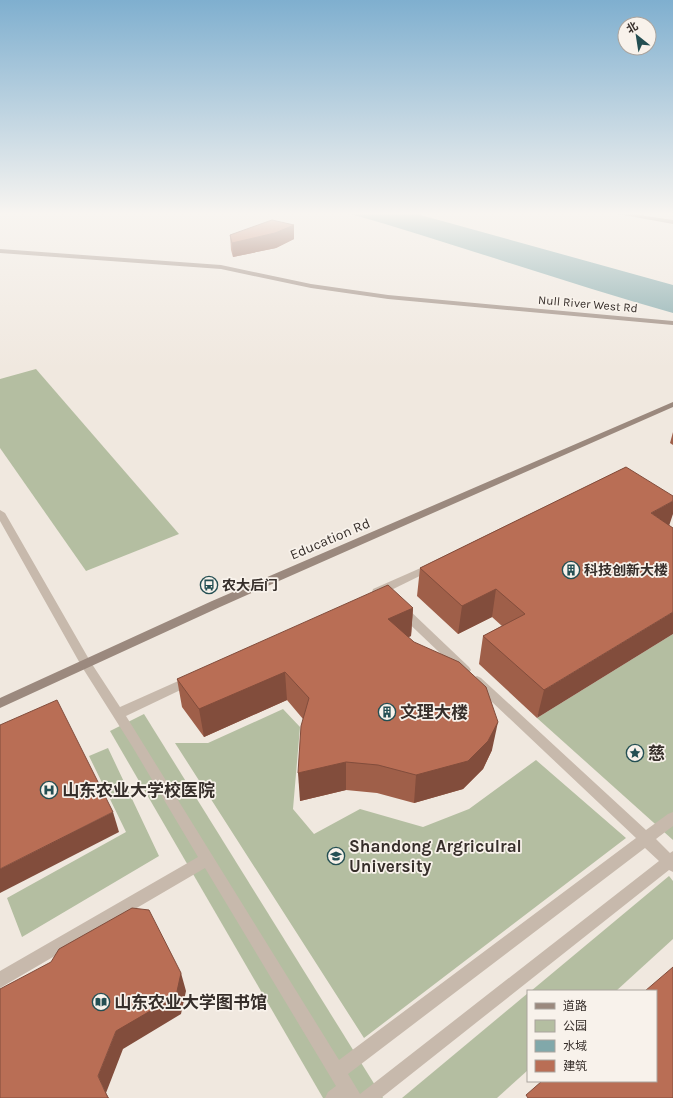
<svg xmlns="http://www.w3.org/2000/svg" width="673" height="1098" font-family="Karla,'Noto Sans SC',sans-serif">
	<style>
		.green { fill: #b4bea1 }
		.water { fill: #81a8aa }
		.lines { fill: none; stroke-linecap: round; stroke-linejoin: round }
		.street { fill: #c7b9ac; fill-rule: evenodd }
		.secondary { fill: #9b897e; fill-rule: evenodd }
		.wall { fill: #9f5f49 }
		.shaded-wall { fill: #824d3c }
		.building { fill: #b96e55; stroke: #824d3c }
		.labels { text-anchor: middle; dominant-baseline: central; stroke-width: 3.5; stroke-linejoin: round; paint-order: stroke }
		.far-street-label { font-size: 12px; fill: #362e2a; stroke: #f8f2eb }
		.street-label { font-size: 14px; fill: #362e2a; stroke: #f8f2eb }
		.poi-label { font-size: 14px; font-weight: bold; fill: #362e2a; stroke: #f8f2eb; text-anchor: start }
		.near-poi-label { font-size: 17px; font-weight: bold; fill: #362e2a; stroke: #f8f2eb; text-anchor: start }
	</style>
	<rect width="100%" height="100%" fill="#f0e8df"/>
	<g class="green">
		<polygon points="36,369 179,534 86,571 0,448 0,379"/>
		<polygon points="673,634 673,840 537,718"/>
		<polygon points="283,709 300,727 293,809 314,834 360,809 423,827 469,809 536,760 626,838 364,1038 175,743 208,743"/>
		<polygon points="144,714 383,1098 323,1098 110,731"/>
		<polygon points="108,748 159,856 22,937 7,898 126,832 89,756"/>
		<polygon points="669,876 673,881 673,939 616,991 531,991"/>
		<polygon points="528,993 528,1070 497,1098 402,1098"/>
	</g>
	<path class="water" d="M351 214H417L673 285V313C565 283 459 245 351 214Z"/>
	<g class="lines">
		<g class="street">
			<path d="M0 510 5 513 90 661 120 707 185 678 189 676 193 678 195 681 193 684 126 716 339 1060 636 838 473 684 471 681 473 678 477 676 481 678 646 830 668 814 673 812V826L656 839 670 853 673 851V872L669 870 381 1098H325L328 1092 336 1086 205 868 0 988V971L198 857 132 746 82 667 0 521ZM645 848 659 861 360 1094 348 1074Z"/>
			<polygon points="432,563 436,564 437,566 436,568 381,595 373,595 372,592 373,589"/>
			<polygon points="403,607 407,608 469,667 471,670 469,673 465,674 461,673 399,614 398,611 399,608"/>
		</g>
		<g class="secondary">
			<polygon points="618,214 632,214 673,220 673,224"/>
			<polygon points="0,249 221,265 311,284 388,295 673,321 673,325 388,299 311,288 221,269 0,253"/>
			<polygon points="673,402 673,407 220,607 0,708 0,698 212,601"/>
		</g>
	</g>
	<g class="wall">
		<polygon points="294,225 294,239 276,248 233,257 231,250 230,235"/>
		<polygon points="673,432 673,445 670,443"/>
		<polygon points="626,467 537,718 479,664 483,636 502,626 492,617 458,634 417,596 420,568"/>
		<polygon points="413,608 411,636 408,637 492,750 483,769 463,789 414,803 377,793 346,790 300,801 303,719 287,700 204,737 182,707 177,679"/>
	</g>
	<g class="shaded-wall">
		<polygon points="294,225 294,239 276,248 233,257 232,243"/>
		<polygon points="673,501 673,514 669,526 651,513"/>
		<polygon points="496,589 492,617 458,634 462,606"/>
		<polygon points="413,608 411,636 387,647 388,619"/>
		<polygon points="673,612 673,634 537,718 544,690"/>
		<polygon points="285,672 287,700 204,737 199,709"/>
		<polygon points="498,722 492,750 483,769 463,789 414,803 416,775"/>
		<polygon points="346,762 346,790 300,801 298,773"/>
		<polygon points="113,812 119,832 0,893 0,869"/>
		<polygon points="181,973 186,991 181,1014 123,1049 106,1093 109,1098 108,1098 98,1076 116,1031"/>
	</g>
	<g class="building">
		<polygon points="272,220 294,225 275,233 232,243 230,235"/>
		<polygon points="626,467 673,496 673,501 651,513 673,528 673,612 544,690 483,636 525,614 496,589 462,606 420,568"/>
		<polygon points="388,585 413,608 388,619 414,642 459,662 486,687 498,722 488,741 468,761 416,775 378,765 346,762 298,773 301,726 309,698 285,672 199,709 177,679"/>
		<polygon points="57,700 113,812 0,869 0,725"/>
		<polygon points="132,908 149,910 181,973 176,996 116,1031 98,1076 108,1098 0,1098 0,989 51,962 59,949"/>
		<polygon points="673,967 673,1098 528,1098 526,1095 542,1081 656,1081 656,991 645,991"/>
	</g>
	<linearGradient id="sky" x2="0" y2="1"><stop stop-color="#7fafcf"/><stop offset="0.58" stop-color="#f8f5f1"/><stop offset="1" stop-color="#f8f5f1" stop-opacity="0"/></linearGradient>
	<rect width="673" height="368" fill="url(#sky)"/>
	<defs>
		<symbol id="building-ring" viewBox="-11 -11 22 22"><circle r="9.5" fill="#f8f2eb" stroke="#244f53" stroke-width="1.5"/><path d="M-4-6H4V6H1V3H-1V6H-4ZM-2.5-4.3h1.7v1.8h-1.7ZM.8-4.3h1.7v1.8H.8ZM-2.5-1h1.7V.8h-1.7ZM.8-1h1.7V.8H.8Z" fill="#244f53"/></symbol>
		<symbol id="bus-ring" viewBox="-11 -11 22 22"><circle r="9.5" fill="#f8f2eb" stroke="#244f53" stroke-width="1.5"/><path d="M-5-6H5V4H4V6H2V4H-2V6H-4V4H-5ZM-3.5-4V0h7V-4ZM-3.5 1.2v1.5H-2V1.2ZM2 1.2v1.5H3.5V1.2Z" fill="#244f53"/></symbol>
		<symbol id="sight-ring" viewBox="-11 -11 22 22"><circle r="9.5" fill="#f8f2eb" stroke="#244f53" stroke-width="1.5"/><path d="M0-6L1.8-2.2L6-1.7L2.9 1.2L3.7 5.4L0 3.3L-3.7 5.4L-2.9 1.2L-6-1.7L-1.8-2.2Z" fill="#244f53"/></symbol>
		<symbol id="hospital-ring" viewBox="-11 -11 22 22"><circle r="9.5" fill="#f8f2eb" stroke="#244f53" stroke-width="1.5"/><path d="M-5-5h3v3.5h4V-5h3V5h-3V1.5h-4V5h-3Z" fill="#244f53"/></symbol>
		<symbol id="university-ring" viewBox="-11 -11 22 22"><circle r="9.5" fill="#f8f2eb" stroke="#244f53" stroke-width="1.5"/><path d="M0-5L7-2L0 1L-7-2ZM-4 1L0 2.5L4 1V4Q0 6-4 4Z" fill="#244f53"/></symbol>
		<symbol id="library-ring" viewBox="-11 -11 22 22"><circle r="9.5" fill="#f8f2eb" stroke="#244f53" stroke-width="1.5"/><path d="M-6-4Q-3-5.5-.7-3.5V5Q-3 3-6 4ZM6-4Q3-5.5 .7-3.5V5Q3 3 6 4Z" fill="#244f53"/></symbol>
	</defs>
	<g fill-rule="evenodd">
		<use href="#building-ring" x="561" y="560" width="20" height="20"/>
		<use href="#bus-ring" x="199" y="575" width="20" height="20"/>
		<use href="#building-ring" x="377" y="702" width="20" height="20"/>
		<use href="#sight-ring" x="625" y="743" width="20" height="20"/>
		<use href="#hospital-ring" x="39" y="780" width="20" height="20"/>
		<use href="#university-ring" x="326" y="846" width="20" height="20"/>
		<use href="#library-ring" x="91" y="992" width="20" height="20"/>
	</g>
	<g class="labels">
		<g class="far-street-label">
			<text transform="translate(588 304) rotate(5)">Null River West Rd</text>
		</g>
		<g class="street-label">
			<text transform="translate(330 539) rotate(-23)">Education Rd</text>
		</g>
		<g class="poi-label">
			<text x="584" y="570">科技创新大楼</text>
			<text x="222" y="585">农大后门</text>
		</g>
		<g class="near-poi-label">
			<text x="400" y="712">文理大楼</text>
			<text x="648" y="753">慈</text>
			<text x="62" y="790">山东农业大学校医院</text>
			<text x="349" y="846">Shandong Argriculral<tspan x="349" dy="20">University</tspan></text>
			<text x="114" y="1002">山东农业大学图书馆</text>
		</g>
	</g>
	<rect x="527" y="990" width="130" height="92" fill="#f8f2eb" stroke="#aaa49e"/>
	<rect x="535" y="1003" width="20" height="6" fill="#9b897e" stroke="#aaa49e"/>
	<text x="563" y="1010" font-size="12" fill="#362e2a">道路</text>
	<rect x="535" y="1020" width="20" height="12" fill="#b4bea1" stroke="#aaa49e"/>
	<text x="563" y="1030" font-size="12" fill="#362e2a">公园</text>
	<rect x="535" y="1040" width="20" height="12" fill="#81a8aa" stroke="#aaa49e"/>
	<text x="563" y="1050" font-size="12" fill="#362e2a">水域</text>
	<rect x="535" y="1060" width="20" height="12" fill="#b96e55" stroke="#aaa49e"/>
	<text x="563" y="1070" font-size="12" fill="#362e2a">建筑</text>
	<g transform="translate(637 36) rotate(330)"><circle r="19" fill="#f8f2eb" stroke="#aaa49e"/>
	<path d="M0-3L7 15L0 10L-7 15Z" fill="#244f53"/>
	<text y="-6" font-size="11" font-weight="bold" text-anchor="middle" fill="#362e2a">北</text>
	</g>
</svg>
